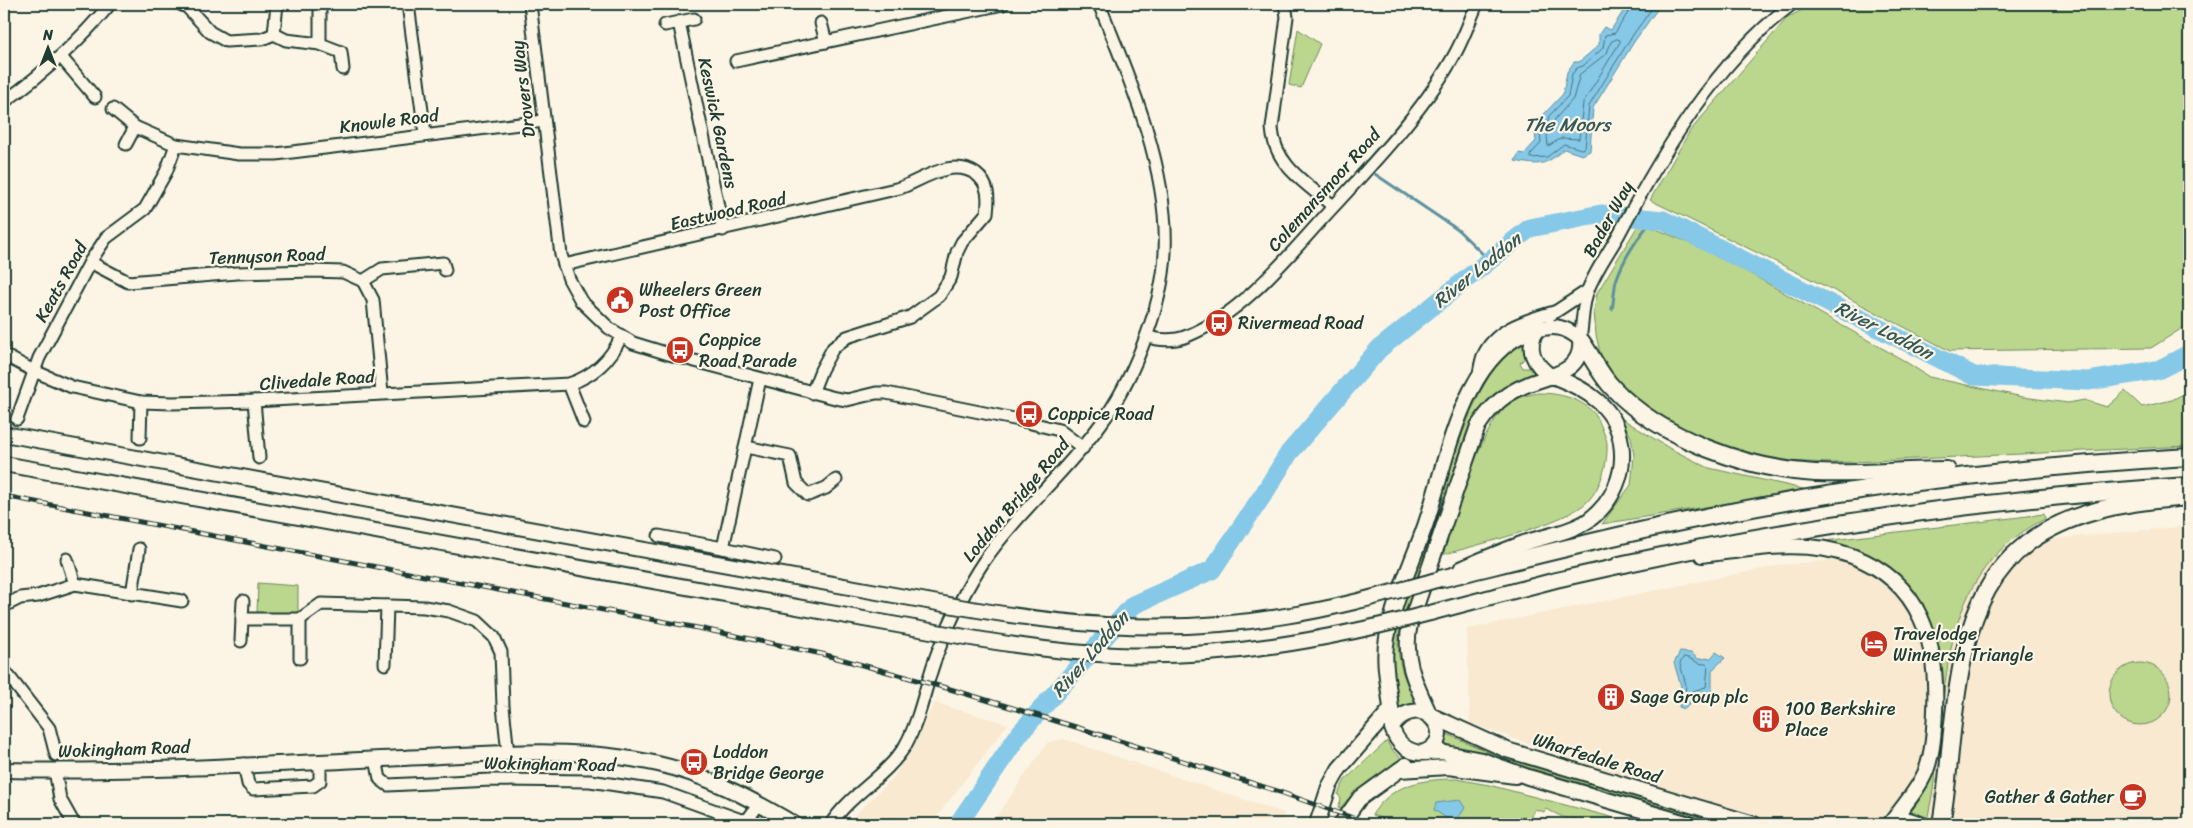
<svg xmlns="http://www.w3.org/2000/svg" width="2193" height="828" font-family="Sriracha,sans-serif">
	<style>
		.built { fill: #f8e9d0 }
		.green { fill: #bbd68d; stroke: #6d8a60 }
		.water { fill: #86c8e7; stroke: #5d909f }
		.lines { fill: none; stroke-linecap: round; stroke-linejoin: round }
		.shore { stroke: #48757c; stroke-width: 1 }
		.stream { stroke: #5d909f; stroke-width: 3 }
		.river { stroke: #86c8e7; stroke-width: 19 }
		.minor-casing { stroke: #1f3d34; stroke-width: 15 }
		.major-casing { stroke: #1f3d34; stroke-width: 18 }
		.highway-casing { stroke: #1f3d34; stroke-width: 20 }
		.minor { stroke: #fcf5e5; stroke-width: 11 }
		.major { stroke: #fcf5e5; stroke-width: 14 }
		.highway { stroke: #fcf5e5; stroke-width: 16 }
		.rail-casing { stroke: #1f3d34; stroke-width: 5 }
		.rail { stroke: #fcf5e5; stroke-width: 3; stroke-dasharray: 9; stroke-linecap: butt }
		.major-bridge-casing { stroke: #1f3d34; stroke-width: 18; stroke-linecap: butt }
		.major-bridge { stroke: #fcf5e5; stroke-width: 14 }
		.labels { text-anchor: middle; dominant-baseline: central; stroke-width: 4.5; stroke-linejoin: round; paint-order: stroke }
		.street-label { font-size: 18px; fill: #1f3d34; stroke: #fcf5e5 }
		.poi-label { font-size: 18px; fill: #1f3d34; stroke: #fcf5e5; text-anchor: start }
		.water-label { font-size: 19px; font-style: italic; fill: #345958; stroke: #fcf5e5 }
	</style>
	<rect width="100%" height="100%" fill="#fcf5e5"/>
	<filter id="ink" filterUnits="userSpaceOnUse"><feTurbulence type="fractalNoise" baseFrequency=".02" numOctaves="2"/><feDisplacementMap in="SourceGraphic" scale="10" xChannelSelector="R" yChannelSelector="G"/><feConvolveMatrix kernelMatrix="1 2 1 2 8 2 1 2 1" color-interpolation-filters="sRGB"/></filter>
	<g filter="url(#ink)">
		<g class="built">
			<polygon points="2189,526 2189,824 1754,824 1470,723 1467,629 1781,565"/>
			<polygon points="935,703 1008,724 931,824 855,824 854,816 894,777"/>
			<polygon points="1064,739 1284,813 1281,824 991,824 1048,742"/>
		</g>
		<g class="green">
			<polygon points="1813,4 2189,4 2189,324 2151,348 1950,351 1835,291 1650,200 1690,131 1787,18"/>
			<polygon points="1298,29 1320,44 1301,88 1289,85"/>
			<polygon points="1640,222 1696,246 1751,274 1903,360 1929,377 2023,397 2068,403 2084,400 2107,407 2125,391 2142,407 2172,400 2189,391 2189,446 1832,463 1780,461 1754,457 1694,437 1625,394 1602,361 1596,335 1594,311 1597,293"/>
			<path d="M1525 342 1526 357 1520 363 1523 368H1531L1536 376C1500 388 1485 398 1467 432L1398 637C1397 663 1405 682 1417 704L1409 706 1396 713C1396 688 1389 663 1391 638 1410 584 1428 530 1447 477 1461 439 1473 398 1496 365 1504 354 1513 347 1525 342Z"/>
			<path d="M1538 393C1562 393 1592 400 1601 426 1603 432 1607 439 1607 444 1608 464 1601 487 1588 501 1568 523 1473 546 1442 555 1456 516 1478 433 1506 406 1515 398 1527 395 1538 393Z"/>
			<polygon points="1621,418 1669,448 1709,468 1808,490 1602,524 1631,485 1634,456 1631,437"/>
			<path d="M2044 514 2045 519C1924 579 1953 712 1927 820L1910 813 1920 799 1931 773 1929 621C1903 567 1873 551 1816 542Z"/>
			<polygon points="258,583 298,586 298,614 257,613"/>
			<circle cx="2140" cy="694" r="31"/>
			<polygon points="1447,734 1489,752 1727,824 1719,824 1483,754 1443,748"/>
			<path d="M1387 741 1391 749 1402 759C1380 774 1355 787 1340 809L1338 808 1341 799 1338 794 1345 780Z"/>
			<path d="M1456 779 1489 785 1611 817 1614 824H1587L1573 818 1571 821 1546 809 1544 812 1535 809 1527 824H1397L1372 815C1391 784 1422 779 1456 779Z"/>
		</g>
		<g class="water">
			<path d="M1628 4H1661L1634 42 1593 108 1590 151 1582 155 1564 149C1545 166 1540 166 1515 161L1519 153 1524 154 1536 141 1535 133 1543 123 1544 114 1563 94 1567 72 1574 62H1579L1599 45V34L1604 27 1611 30Z"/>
			<polygon points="1680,652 1691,653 1698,659 1711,658 1716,652 1725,658 1712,670 1712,692 1696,696 1685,709 1679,707 1681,686 1674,663"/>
			<polygon points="1460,800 1465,808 1457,820 1448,819 1434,810 1436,803"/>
		</g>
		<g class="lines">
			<g class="shore">
				<polyline points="1632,4 1631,8 1615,33 1605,35 1603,48 1583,66 1577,68 1572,74 1568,96 1549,116 1547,125 1540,134 1541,143 1530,155 1530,158 1547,157 1564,144 1581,149 1585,148 1589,106 1630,39 1655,4"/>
				<polygon points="1617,39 1620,40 1620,42 1583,103 1579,139 1562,138 1548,146 1547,136 1553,127 1555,119 1573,99 1580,74 1607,53 1611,42"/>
				<path d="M1684 657C1693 658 1695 664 1706 664L1708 666 1706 687 1693 691 1688 696 1685 694 1686 685 1680 664Z"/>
			</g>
			<g class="stream">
				<polyline points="1375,174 1458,230 1489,260"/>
				<path d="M1612 309C1614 300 1614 290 1616 281 1623 259 1638 237 1653 219"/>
			</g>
			<polyline class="river" points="958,824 1020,733 1133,605 1212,570 1265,492 1289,453 1379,349 1530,228 1601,214 1663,220 1974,376 2088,381 2158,370 2189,354"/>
			<defs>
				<g id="minor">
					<polyline points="180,4 187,7 210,32 226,41 262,39 274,34 286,40 320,44 341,52 343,69"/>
					<polyline points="408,4 425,134"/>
					<polyline points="530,4 561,255 569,279 581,301 609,328 633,343 672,355 835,398 847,400 876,393 886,393 1019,420 1059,430 1083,448"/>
					<path d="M1285 4 1287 17 1272 128C1274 165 1307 184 1333 206"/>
					<polyline points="320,5 320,44"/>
					<polyline points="679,22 723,230"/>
					<polyline points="821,23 826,42"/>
					<polyline points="665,25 694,19"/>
					<polyline points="274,34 277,4"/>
					<polyline points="61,57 95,97"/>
					<polyline points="736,61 1003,4"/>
					<path d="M4 102C44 73 79 42 110 4"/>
					<polyline points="113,109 135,127 176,145 239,154 276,154 544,121"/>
					<polyline points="126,144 135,127"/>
					<polyline points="90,262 128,282 237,273 312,271 343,272 363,281 373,300 382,393"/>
					<path d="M564 265 900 188C922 180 952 157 976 174 989 184 989 198 987 213L962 242 957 252 951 277 939 296 910 317 847 337 833 348 821 370 812 393"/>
					<polyline points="363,281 382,269 443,263 445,270"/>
					<polyline points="1549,316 1587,291"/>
					<path d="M1147 336C1159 341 1175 341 1187 336 1245 313 1292 251 1334 206 1376 160 1426 108 1456 52 1464 37 1470 20 1477 4"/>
					<path d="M1580 339C1583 324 1582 305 1588 290 1595 271 1609 252 1619 234 1663 151 1717 61 1792 4"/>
					<path d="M4 355 34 371 72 387 141 402 172 403 254 401 569 384C593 376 610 361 621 337"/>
					<path d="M1479 374C1480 368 1481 361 1483 356 1495 328 1528 320 1554 312"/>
					<polyline points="760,379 723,548 775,559"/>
					<polyline points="569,384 584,422"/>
					<polyline points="254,401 259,458"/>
					<polyline points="17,419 39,358 90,262 106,238 145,209 166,172 176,145"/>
					<polyline points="140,438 141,402"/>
					<polyline points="746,447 790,456 796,483 808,495 826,488 836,480"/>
					<polyline points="659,536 723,548"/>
					<polyline points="67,559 75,584"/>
					<polyline points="132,594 139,549"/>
					<polyline points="243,601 242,619 300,619 321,604 424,607 449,611 477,621 494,637 501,652 503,706 508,754"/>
					<polyline points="4,606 20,598 38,596 75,584 182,601"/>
					<polyline points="300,619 300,658"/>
					<polyline points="241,641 242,619"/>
					<polyline points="385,664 387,606"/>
					<polyline points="4,670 49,728 56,755"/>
					<polyline points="376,759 380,779 388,785 491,780 590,781 663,792 741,820 748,819 759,804"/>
					<polyline points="244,764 248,784 253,789 313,786 320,781 320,761"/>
					<polyline points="55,770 60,799 74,824"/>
					<path d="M831 824C850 794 886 777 905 746 922 716 926 680 939 649 951 619 966 588 984 561 1018 512 1065 473 1100 425 1118 401 1131 375 1142 347 1154 317 1164 284 1165 252 1169 169 1130 79 1099 4"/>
				</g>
				<g id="major">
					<path d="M1537 329C1525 349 1534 365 1552 377"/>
					<polyline points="4,434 927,601"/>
					<polyline points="4,464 914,628"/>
					<path d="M1702 555C1752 549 1803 538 1852 556 1922 582 1938 644 1935 711 1934 732 1933 752 1926 771 1918 790 1902 808 1890 824"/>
					<path d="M1461 569C1482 559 1503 551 1524 543 1545 536 1571 532 1589 520 1613 502 1626 473 1621 443 1616 407 1586 389 1555 377"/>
					<polyline points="1430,613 1556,580 1628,564"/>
					<polyline points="1432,716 1507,750 1754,824"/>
					<path d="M1392 726C1420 687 1463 738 1422 753 1406 752 1397 743 1392 728 1393 699 1381 667 1387 638 1394 600 1412 563 1425 526 1447 463 1462 351 1535 330 1554 324 1566 327 1580 339 1584 371 1553 375 1531 383 1523 386 1515 390 1507 395 1495 403 1486 414 1478 426L1410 624C1402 658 1416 685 1430 715"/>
					<polyline points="1425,753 1441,752 1482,760 1528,777 1689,824"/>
					<path d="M4 770C137 773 271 764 404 758 487 754 576 745 658 764 707 775 751 799 794 824"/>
					<polyline points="1399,770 1448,767 1515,776"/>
					<polyline points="1893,821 1909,820 1921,824"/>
					<polyline points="1317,824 1329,787 1339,769 1391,709"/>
					<polyline points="1341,824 1359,799 1406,765"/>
				</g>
				<g id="highway">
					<path d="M1581 341C1592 356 1600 375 1613 388 1661 439 1747 469 1815 473 1859 475 1903 470 1947 470"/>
					<path d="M1619 565C1807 524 1997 498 2189 486"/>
					<path d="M1440 579C1522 559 1603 538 1686 521 1851 486 2020 467 2189 457"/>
					<path d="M1941 824C1947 791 1949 756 1953 723 1965 620 1985 541 2096 511 2126 502 2158 500 2189 497"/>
				</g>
			</defs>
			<use href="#minor" class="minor-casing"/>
			<use href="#major" class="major-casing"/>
			<use href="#highway" class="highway-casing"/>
			<use href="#minor" class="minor"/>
			<use href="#major" class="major"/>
			<use href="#highway" class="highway"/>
			<defs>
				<polyline id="rail" points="4,496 703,629 822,654 950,689 1079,728 1280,792 1370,824"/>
			</defs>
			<use href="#rail" class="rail-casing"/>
			<use href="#rail" class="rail"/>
			<defs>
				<g id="major-bridge">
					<path d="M927 601C1048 624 1163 637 1285 616 1338 608 1389 593 1440 579"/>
					<path d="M914 628C981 640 1048 652 1116 655 1223 659 1327 640 1430 613"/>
				</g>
			</defs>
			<use href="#major-bridge" class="major-bridge-casing"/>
			<use href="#major-bridge" class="major-bridge"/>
		</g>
	</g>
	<defs>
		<symbol id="civic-disc" viewBox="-11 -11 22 22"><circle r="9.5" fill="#c8321e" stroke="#fcf5e5"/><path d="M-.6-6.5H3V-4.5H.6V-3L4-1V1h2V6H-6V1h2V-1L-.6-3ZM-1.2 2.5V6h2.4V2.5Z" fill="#fff"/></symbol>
		<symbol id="bus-disc" viewBox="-11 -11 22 22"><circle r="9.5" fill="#c8321e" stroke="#fcf5e5"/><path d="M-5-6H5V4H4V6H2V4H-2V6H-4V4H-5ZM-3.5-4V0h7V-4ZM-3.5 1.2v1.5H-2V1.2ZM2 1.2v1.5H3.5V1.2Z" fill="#fff"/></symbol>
		<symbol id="hotel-disc" viewBox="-11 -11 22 22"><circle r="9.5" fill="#c8321e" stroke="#fcf5e5"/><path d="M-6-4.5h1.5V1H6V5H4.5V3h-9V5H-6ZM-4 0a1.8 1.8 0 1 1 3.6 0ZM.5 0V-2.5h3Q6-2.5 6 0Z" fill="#fff"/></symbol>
		<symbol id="building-disc" viewBox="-11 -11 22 22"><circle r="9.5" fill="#c8321e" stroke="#fcf5e5"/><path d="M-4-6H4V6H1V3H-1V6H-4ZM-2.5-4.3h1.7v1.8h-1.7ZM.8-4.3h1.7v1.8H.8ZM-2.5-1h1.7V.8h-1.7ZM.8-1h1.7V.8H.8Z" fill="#fff"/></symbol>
		<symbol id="cafe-disc" viewBox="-11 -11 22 22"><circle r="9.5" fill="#c8321e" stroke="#fcf5e5"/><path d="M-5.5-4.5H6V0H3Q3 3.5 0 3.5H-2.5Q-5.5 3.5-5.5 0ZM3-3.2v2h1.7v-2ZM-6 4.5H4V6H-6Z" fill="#fff"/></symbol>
	</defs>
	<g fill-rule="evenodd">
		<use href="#civic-disc" x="604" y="284" width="32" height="32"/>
		<use href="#bus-disc" x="1203" y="307" width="32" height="32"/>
		<use href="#bus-disc" x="664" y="334" width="32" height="32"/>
		<use href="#bus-disc" x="1013" y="398" width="32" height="32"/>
		<use href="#hotel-disc" x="1858" y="628" width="32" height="32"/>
		<use href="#building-disc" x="1595" y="681" width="32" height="32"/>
		<use href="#building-disc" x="1750" y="703" width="32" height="32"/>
		<use href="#bus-disc" x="678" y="746" width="32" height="32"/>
		<use href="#cafe-disc" x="2117" y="781" width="32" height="32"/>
	</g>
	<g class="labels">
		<g class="street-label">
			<text transform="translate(523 89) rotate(-97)">Drovers Way</text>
			<text transform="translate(389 121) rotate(-7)">Knowle Road</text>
			<text transform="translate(718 123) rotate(78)">Keswick Gardens</text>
			<text transform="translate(1324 190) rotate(-48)">Colemansmoor Road</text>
			<text transform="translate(728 211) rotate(-13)">Eastwood Road</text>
			<text transform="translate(1608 219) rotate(-61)">Bader Way</text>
			<text transform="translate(267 256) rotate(-2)">Tennyson Road</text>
			<text transform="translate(61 282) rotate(-61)">Keats Road</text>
			<text transform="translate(317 380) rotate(-4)">Clivedale Road</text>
			<text transform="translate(1016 500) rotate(-50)">Loddon Bridge Road</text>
			<text transform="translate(124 749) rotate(-2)">Wokingham Road</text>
			<text transform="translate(1597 758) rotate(17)">Wharfedale Road</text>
			<text transform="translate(550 764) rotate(1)">Wokingham Road</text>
		</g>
		<g class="poi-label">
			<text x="639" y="290">Wheelers Green<tspan x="639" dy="21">Post Office</tspan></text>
			<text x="1238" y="323">Rivermead Road</text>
			<text x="699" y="340">Coppice<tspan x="699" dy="21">Road Parade</tspan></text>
			<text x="1048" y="414">Coppice Road</text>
			<text x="1893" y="634">Travelodge<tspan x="1893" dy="21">Winnersh Triangle</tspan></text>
			<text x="1630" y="697">Sage Group plc</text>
			<text x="1785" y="709">100 Berkshire<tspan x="1785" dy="21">Place</tspan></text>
			<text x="713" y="752">Loddon<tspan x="713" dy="21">Bridge George</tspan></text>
			<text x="2114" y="797" text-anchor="end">Gather &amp; Gather</text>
		</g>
		<g class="water-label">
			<text x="1567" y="124">The Moors</text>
			<text transform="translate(1477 270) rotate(-39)">River Loddon</text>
			<text transform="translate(1884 330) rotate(27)">River Loddon</text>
			<text transform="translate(1090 654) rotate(-49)">River Loddon</text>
		</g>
	</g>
	<rect width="2193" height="828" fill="none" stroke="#fcf5e5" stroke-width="20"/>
	<rect x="10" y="10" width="2173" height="808" fill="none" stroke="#1f3d34" stroke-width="2" filter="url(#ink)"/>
	<g transform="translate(48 48)" stroke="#fcf5e5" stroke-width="4" paint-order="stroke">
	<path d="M0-4L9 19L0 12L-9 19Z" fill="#1f3d34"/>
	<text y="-8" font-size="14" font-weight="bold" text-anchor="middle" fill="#1f3d34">N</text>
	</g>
</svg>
